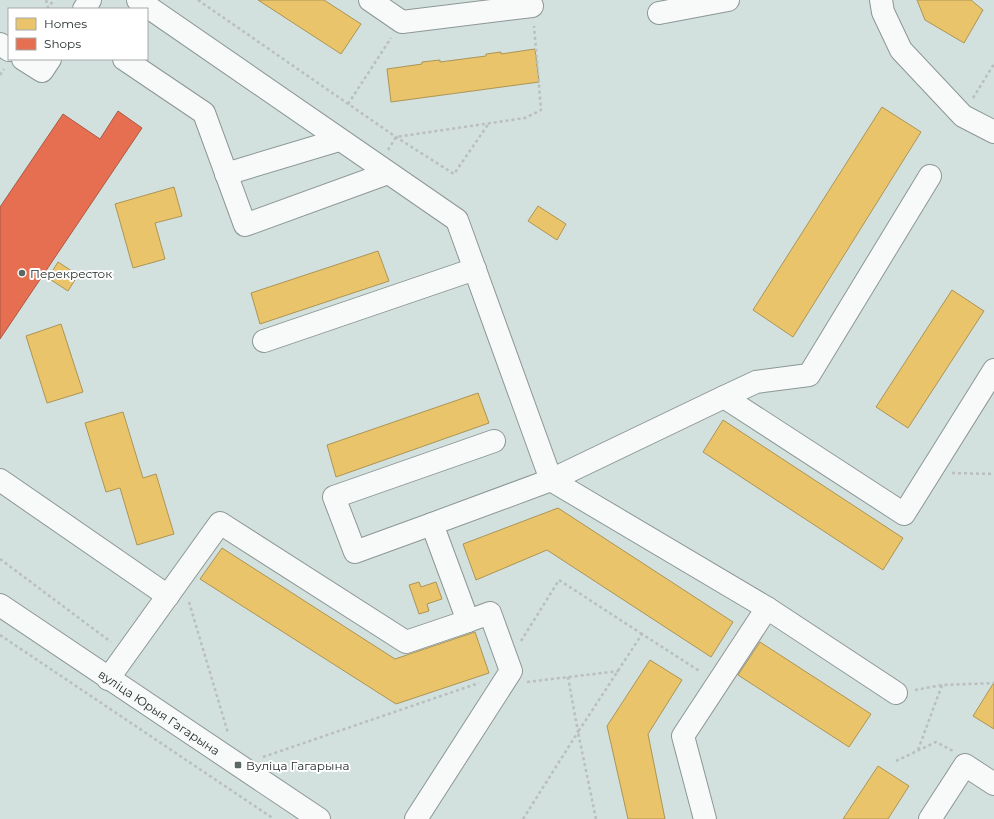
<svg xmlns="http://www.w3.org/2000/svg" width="994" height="819" font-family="Montserrat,sans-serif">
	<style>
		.homes { fill: #e9c46a; stroke: #ac9555 }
		.shops { fill: #e76f51; stroke: #aa5944 }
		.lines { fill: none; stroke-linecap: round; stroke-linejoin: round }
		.minor-casing { stroke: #8c9795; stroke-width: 24 }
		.major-casing { stroke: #8c9795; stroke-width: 24 }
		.path { stroke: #babfbe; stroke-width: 2.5; stroke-dasharray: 3 3; stroke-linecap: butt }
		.minor { stroke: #f8fafa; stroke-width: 22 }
		.major { stroke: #f8fafa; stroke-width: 22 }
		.poi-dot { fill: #5c6866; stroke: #fff; stroke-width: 1.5 }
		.labels { text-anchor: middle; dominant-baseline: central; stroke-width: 4; stroke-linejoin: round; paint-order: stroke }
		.poi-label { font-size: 12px; fill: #1d2725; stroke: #fff; text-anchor: start }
		.street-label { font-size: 12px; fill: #1d2725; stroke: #fff }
	</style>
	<rect width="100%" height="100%" fill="#d2e0de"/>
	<g class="homes">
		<polygon points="258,0 324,0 361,24 341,54"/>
		<polygon points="917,0 971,0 983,10 964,43 925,20"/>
		<polygon points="535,49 539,82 391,102 387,69 422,64 422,62 440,60 440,62 486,56 486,54 501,52 501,54"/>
		<polygon points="882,107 921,132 793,337 753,310"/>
		<polygon points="174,187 182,216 155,223 165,259 133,268 115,204"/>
		<polygon points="538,206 566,224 557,240 528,221"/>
		<polygon points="378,251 389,281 260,324 251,293"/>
		<polygon points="58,262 78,275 68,291 48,278"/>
		<polygon points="952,290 984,311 908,428 876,407"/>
		<polygon points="61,324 83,392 47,403 26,336"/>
		<polygon points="478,393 489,423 336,477 327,445"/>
		<polygon points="123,412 143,478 156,474 174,534 137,545 120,488 106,492 85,423"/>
		<polygon points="723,420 903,538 883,570 703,452"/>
		<polygon points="558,508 733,622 711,657 547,550 476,580 463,544"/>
		<polygon points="222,548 395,659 475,632 489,673 396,704 200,579"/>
		<polygon points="419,582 421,587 436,582 442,599 427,604 429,611 419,614 409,585"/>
		<polygon points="760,642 871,714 849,747 738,675"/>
		<polygon points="650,660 682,680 648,734 665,819 628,819 607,726"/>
		<polygon points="993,684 994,685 994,729 973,716"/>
		<polygon points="878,766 909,786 888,819 843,819"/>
	</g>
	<polygon class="shops" points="118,111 142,128 0,339 0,207 63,114 100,139"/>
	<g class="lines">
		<defs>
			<g id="minor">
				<polyline points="138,0 457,220 551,480 767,608 896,693"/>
				<polyline points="370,0 402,22 532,6"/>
				<polyline points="881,0 883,12 901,50 963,116 994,132"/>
				<polyline points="84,9 90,0"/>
				<polyline points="659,13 728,0"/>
				<polyline points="0,44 9,50"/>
				<polyline points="23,59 42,71 50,59"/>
				<polyline points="124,59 204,113 245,225 388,173"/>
				<polyline points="226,174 339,140"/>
				<polyline points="264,341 475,269"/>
				<polyline points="724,397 756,382 809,375 930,176"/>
				<polyline points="0,480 168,596"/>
				<polyline points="432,524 355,552 334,497 494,441"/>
				<polyline points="108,679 220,523 406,642 468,621 432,524 551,480 724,397 904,514 994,370"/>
				<polyline points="416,819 511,671 490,613 468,621"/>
				<polyline points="705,819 683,736 767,608"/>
				<polyline points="930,819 965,765 994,784"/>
			</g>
			<g id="major">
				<path id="s1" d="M0 605 319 819"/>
			</g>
		</defs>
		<use href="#minor" class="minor-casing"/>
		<use href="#major" class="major-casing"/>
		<g class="path">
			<polyline points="46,0 48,7"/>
			<polyline points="198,0 396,137 454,174 489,123"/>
			<polyline points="47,9 54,0"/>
			<polyline points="0,75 4,69"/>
			<polyline points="973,98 994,64"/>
			<polyline points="348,104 391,38"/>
			<polyline points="388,150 396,137 525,118 541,110 534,26"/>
			<polyline points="952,473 994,474"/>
			<polyline points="0,559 111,642"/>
			<polyline points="189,602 228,733"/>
			<polyline points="0,635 274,819"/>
			<polyline points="521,641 559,580 642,634"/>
			<polyline points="527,682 619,671"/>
			<polyline points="915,690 942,685 994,683"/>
			<polyline points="918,750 942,685"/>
			<polyline points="263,757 479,683"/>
			<polyline points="896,761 936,742 953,751"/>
			<polyline points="523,819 578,732 568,677"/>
			<polyline points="596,819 578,732 642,634 701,672"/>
		</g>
		<use href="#minor" class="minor"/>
		<use href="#major" class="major"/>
	</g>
	<g class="poi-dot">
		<circle cx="22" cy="273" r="4"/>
		<rect x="234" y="761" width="8" height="8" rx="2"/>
	</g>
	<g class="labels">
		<g class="poi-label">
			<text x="30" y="273">Перекресток</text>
			<text x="246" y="765">Вуліца Гагарына</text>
		</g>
		<g class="street-label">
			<text stroke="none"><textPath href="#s1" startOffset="192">вуліца Юрыя Гагарына</textPath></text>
		</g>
	</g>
	<rect x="8" y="8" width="140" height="52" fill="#ffffff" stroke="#a5a9a8"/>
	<rect x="16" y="18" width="20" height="12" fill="#e9c46a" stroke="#a5a9a8"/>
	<text x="44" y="28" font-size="12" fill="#1d2725">Homes</text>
	<rect x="16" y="38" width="20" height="12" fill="#e76f51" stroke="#a5a9a8"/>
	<text x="44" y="48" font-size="12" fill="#1d2725">Shops</text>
</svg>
